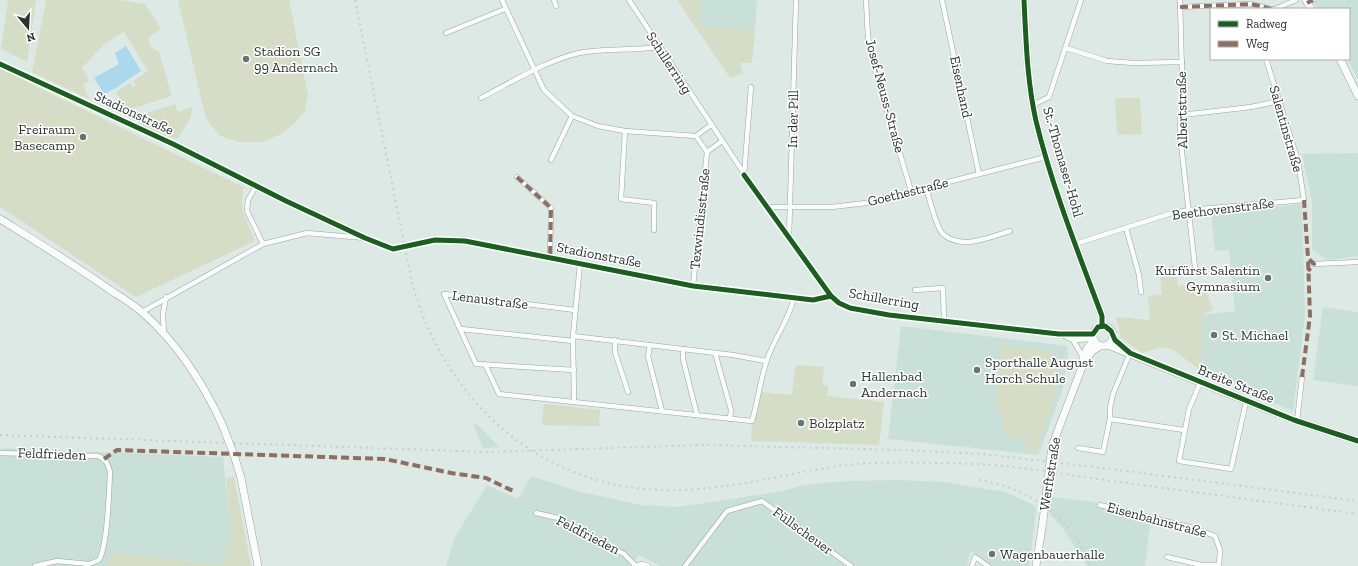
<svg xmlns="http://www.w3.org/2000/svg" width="1358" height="566" font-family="'Zilla Slab',serif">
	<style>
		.built { fill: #c9e0d9 }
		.green { fill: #d5ddc7 }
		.water { fill: #acd8ee }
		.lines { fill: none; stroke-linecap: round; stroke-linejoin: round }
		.street-casing { stroke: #9aa3a0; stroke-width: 5.5 }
		.secondary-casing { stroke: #9aa3a0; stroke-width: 8 }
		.street { stroke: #fafcfb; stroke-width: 4.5 }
		.secondary { stroke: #fafcfb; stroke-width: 7 }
		.rail { stroke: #cacdcc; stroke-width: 2; stroke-dasharray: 2 4; stroke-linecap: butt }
		.secondary-bridge-casing { stroke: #9aa3a0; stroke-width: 8; stroke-linecap: butt }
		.secondary-bridge { stroke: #fafcfb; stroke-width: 7 }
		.quiet { stroke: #8d6e63; stroke-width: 4; stroke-dasharray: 8 4; stroke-linecap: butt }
		.cycleway-casing { stroke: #fff; stroke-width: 8 }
		.cycleway { stroke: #1b5e20; stroke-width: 5 }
		.poi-dot { fill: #697370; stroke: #fff; stroke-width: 1.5 }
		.labels { text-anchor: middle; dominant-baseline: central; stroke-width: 3; stroke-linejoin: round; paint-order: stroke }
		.poi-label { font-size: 14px; fill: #2b3431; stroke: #fff; text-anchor: start }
		.street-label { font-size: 14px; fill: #2b3431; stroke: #fff }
	</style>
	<rect width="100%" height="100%" fill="#dde9e5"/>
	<g class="built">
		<polygon points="701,0 757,0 755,30 704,27 700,22"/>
		<polygon points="1312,0 1358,0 1358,80 1347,59 1349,59 1349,9 1318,9"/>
		<polygon points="1358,153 1358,256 1327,260 1312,250 1312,201 1302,154"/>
		<polygon points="1302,204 1305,317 1293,411 1202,371 1202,315 1242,310 1235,311 1229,250 1215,251 1211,213"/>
		<polygon points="1323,307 1358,312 1358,386 1313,380"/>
		<polygon points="901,326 1067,346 1068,353 1062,392 1038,455 888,439"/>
		<polygon points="473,423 478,425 499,447 483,448"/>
		<polygon points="0,448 223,457 232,541 222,564 110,553 108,566 0,566"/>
		<polygon points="531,476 581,492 641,505 678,507 783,491 804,485 847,481 898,480 943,482 1005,492 1036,506 1035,521 1029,566 991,566 971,551 967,566 660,566 639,555 631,566 446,566 455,537 487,485 518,499"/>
		<polygon points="1052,497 1094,502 1151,517 1145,566 1087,566 1062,527 1049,514"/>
	</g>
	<g class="green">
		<polygon points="8,0 36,0 27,62 1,49"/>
		<polygon points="46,0 118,0 145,4 161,29 148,38 151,47 159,52 172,96 131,109 116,103 120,98 116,92 130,83 133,87 136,85 133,81 148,71 124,32 104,44 82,68 89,81 83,85 89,99 32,72"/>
		<polygon points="178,0 289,0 308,95 305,111 295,123 281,134 262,142 239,142 220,136 206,119"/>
		<polygon points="677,0 701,0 700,22 704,27 755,30 752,63 740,63 743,73 730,78"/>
		<polygon points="0,67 29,83 243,187 242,210 255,241 136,297 0,207"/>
		<polygon points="1115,98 1140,98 1142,134 1117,135"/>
		<polygon points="175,104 178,112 192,107 191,117 178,138 175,139 137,125 145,122 143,114"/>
		<polygon points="1174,265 1178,286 1203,283 1213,310 1202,315 1202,371 1172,349 1161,347 1142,353 1121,338 1116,317 1150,320 1148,296 1162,294 1159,269"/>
		<polygon points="1001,346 1050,351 1050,355 1062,359 1057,389 1036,454 1028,452 1028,441 1001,435 1003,416 995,407"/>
		<polygon points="798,365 824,367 822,385 828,386 827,396 884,402 879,445 751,441 752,421 760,392 792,395 795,368"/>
		<polygon points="544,404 600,410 599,426 542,425"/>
		<polygon points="234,477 251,566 108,566 110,553 222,564 232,541 226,478"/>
	</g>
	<polygon class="water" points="126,46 141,71 114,89 104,94 94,78 119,64 115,53"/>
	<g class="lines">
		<defs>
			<g id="street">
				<polyline points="502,0 544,90 572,116 598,126 625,131 696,136"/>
				<polyline points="554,0 556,6"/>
				<polyline points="629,0 759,196 831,296 839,303 850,308 889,315 1059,334 1093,334"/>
				<polyline points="866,0 868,37 876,73 911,191"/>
				<polyline points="942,0 979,174"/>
				<polyline points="1180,0 1183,112 1180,119 1180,135 1195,267"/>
				<polyline points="1307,3 1313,0"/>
				<polyline points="1180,7 1251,4 1272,9"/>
				<polyline points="1275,9 1296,0"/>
				<polyline points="446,33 505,9"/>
				<polyline points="1066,48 1107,61 1134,63 1182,62"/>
				<polyline points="0,64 173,144 256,186 248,200 247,211 263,244"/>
				<path d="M481 98C512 82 545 61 579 53 605 48 632 51 659 47"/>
				<polyline points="1033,105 1049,97 1081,0"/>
				<polyline points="1182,115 1251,107 1280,101"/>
				<polyline points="711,125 696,136 707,152 722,141"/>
				<polyline points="625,131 621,199 654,203 654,230"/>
				<polyline points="551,160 572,116"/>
				<polyline points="744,175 751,87"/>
				<polyline points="517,177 551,208 550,258"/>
				<path d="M926 188C930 199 936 229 944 235 963 250 990 237 1010 231"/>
				<polyline points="766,207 832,207 866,203 1046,157"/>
				<polyline points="1126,228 1139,275 1141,292"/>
				<polyline points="789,238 796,0"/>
				<polyline points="1075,244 1172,213 1189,210 1304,200 1298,161 1266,59"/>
				<polyline points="1314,264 1358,262"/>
				<polyline points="693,286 707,152"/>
				<polyline points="915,290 943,288 944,321"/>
				<polyline points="142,312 263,244 307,233 365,238 393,249 435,240 465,241 693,286 813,300 831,296"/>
				<polyline points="461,329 573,341"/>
				<polyline points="164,335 163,314 166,297"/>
				<polyline points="1062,335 1073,340 1093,339"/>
				<polyline points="573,336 733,355 766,361"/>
				<polyline points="615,340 615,352 628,392"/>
				<polyline points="1073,340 1083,357"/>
				<polyline points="650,345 648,356 662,411"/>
				<polyline points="683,349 683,359 697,415"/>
				<polyline points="715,353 731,410 730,419"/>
				<path d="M485 364 499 394 752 421C758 401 760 380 767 360 774 338 789 320 794 298"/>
				<polyline points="574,370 476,364 444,294 575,310"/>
				<polyline points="1200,383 1189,409 1179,461 1231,469 1246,402"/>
				<polyline points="574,402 573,336 580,264"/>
				<polyline points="1110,419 1184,430"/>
				<polyline points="1297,421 1302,377"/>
				<polyline points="1078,448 1103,452 1110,419 1110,408 1113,394 1130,353"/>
				<path d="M0 453 98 456C106 459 108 464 110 472 109 492 108 544 99 560L89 564 57 561 35 566"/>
				<polyline points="1100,505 1193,528 1215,536 1220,550 1219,566"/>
				<polyline points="536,513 558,518 624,554 635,565"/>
				<polyline points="1167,557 1201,565 1219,565"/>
				<polyline points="634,566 642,564 648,566"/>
				<polyline points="685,566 727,511 762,501 851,566"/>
				<polyline points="972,566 975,557 988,566"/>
			</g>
			<g id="secondary">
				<path d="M1024 0C1026 40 1027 81 1036 121 1052 187 1078 252 1102 316V326"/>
				<polyline points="1306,0 1311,9"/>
				<polyline points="1340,59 1358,96"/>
				<path d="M0 219C37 242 75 265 110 290 121 297 133 304 143 313 177 343 203 383 222 424"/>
				<circle cx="1103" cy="336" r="10"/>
				<polyline points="1112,337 1128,352"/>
				<polyline points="1108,345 1294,420 1358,441"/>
				<polyline points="1083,357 1088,347 1094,341"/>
				<polyline points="1052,446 1082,367 1092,351 1100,346"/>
				<polyline points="241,478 258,566"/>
				<polyline points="1036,566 1043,521"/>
			</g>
		</defs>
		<use href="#street" class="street-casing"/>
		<use href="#secondary" class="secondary-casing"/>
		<use href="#street" class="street"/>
		<use href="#secondary" class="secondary"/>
		<g class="rail">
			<path d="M355 0 412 282C443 398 537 486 661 490 720 492 780 475 838 466 883 460 930 463 976 464 1021 466 1067 475 1112 481 1194 492 1276 503 1358 514"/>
			<polyline points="0,435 488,452 705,445 902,450 982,454 1095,467 1358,501"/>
			<path d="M979 480C1028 488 1073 517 1090 566"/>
		</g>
		<defs>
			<g id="secondary-bridge">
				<polyline points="222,424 234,455 241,478"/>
				<polyline points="1043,521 1052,446"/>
			</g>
		</defs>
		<use href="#secondary-bridge" class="secondary-bridge-casing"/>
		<use href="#secondary-bridge" class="secondary-bridge"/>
		<g class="quiet">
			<polyline points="1307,3 1313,0"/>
			<polyline points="1180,7 1251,4 1272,9"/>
			<polyline points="517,177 551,208 550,258"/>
			<polyline points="1304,200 1308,258 1314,264 1308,271"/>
			<polyline points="1302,377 1310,316 1308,258"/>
			<polyline points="104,459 117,450 385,459 451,473 486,478 513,491"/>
		</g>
		<defs>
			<g id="cycleway">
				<path d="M1024 0C1026 40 1027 81 1036 121 1052 187 1078 252 1102 316V326"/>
				<polyline points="0,64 173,144 286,201 365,238 393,249 435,240 465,241 693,286 813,300 831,296"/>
				<polyline points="744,175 831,296 839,303 850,308 889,315 1059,334 1093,334 1098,327 1105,326 1111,331 1115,340 1130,353 1294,420 1358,441"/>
			</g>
		</defs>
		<use href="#cycleway" class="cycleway-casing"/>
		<use href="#cycleway" class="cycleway"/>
	</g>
	<g class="poi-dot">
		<circle cx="246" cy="59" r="4"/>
		<circle cx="83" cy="137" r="4"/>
		<circle cx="1268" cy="278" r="4"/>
		<circle cx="1214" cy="335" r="4"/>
		<circle cx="977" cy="370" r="4"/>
		<circle cx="853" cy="384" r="4"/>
		<circle cx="801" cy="423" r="4"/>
		<circle cx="992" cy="554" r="4"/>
	</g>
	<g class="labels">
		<g class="poi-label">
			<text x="254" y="51">Stadion SG<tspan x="254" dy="16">99 Andernach</tspan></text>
			<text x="75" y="129" text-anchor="end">Freiraum<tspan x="75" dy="16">Basecamp</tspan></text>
			<text x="1260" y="270" text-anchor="end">Kurfürst Salentin<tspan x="1260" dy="16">Gymnasium</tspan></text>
			<text x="1222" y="335">St. Michael</text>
			<text x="985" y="362">Sporthalle August<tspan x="985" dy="16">Horch Schule</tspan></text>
			<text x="861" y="376">Hallenbad<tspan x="861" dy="16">Andernach</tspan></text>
			<text x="809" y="423">Bolzplatz</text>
			<text x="1000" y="554">Wagenbauerhalle</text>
		</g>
		<g class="street-label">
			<text transform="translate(669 63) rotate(57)">Schillerring</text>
			<text transform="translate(961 87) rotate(78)">Eisenhand</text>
			<text transform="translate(885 96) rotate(75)">Josef-Neuss-Straße</text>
			<text transform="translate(1182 110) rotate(-91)">Albertstraße</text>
			<text transform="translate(134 113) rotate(25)">Stadionstraße</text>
			<text transform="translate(793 119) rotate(-89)">In der Pill</text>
			<text transform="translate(1286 129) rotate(74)">Salentinstraße</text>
			<text transform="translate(1063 162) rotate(74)">St.-Thomaser-Hohl</text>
			<text transform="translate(908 192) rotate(-14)">Goethestraße</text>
			<text transform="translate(1223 209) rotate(-7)">Beethovenstraße</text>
			<text transform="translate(700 219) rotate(-84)">Texwindisstraße</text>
			<text transform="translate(599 255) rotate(11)">Stadionstraße</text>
			<text transform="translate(884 299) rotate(10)">Schillerring</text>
			<text transform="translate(490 300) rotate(7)">Lenaustraße</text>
			<text transform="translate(1236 384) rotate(22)">Breite Straße</text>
			<text transform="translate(52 454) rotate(2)">Feldfrieden</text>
			<text transform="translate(1050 474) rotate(-81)">Werftstraße</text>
			<text transform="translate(1157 520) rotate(15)">Eisenbahnstraße</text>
			<text transform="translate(803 531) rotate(36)">Füllscheuer</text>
			<text transform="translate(588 535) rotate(27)">Feldfrieden</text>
		</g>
	</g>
	<rect x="1210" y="8" width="140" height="52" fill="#ffffff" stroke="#aaaead"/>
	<rect x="1218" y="21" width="20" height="6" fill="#1b5e20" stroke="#aaaead"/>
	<text x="1246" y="28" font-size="12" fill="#2b3431">Radweg</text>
	<rect x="1218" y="41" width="20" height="6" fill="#8d6e63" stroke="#aaaead"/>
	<text x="1246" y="48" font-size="12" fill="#2b3431">Weg</text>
	<g transform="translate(28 28) rotate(162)" stroke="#ffffff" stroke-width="3" paint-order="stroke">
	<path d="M0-3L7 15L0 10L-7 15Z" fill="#2b3431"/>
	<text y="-6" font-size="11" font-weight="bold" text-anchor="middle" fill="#2b3431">N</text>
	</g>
</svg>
